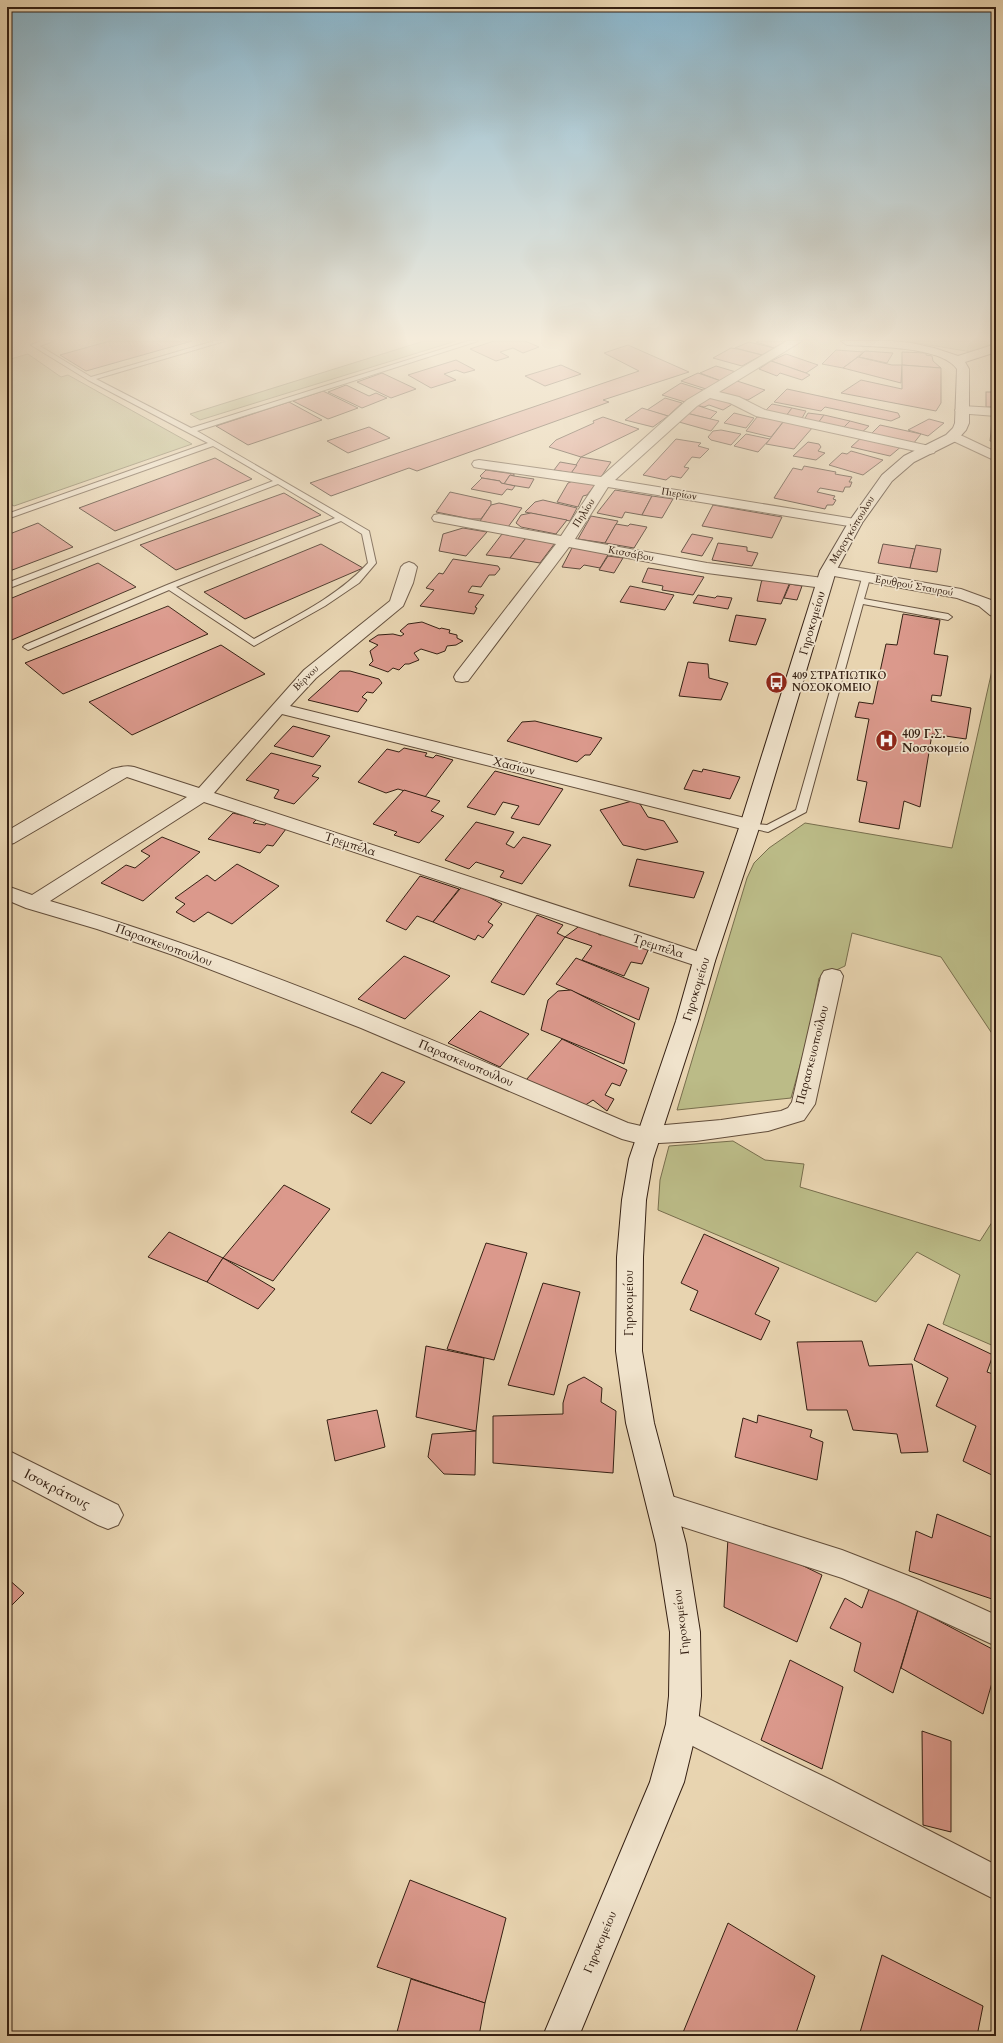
<svg xmlns="http://www.w3.org/2000/svg" width="1003" height="2043" font-family="Cardo,serif">
	<style>
		.green { fill: #bbbb87; stroke: #786e4d }
		.building { fill: #db998c; stroke: #352013 }
		.lines { fill: none; stroke-linecap: round; stroke-linejoin: round }
		.service-casing { stroke: #624d3a; stroke-width: 2 }
		.minor-casing { stroke: #624d3a; stroke-width: 2 }
		.secondary-casing { stroke: #352013; stroke-width: 2 }
		.service { fill: #f0e3cc; fill-rule: evenodd }
		.minor { fill: #f0e3cc; fill-rule: evenodd }
		.secondary { fill: #f0e3cc; fill-rule: evenodd }
		.labels { text-anchor: middle; dominant-baseline: central; stroke-width: 3.5; stroke-linejoin: round; paint-order: stroke }
		.far-street-label { font-size: 10px; fill: #352013; stroke: #f0e3cc }
		.far-poi-label { font-size: 10px; font-weight: bold; fill: #352013; stroke: #f0e3cc; text-anchor: start }
		.street-label { font-size: 12px; fill: #352013; stroke: #f0e3cc }
		.poi-label { font-size: 12px; font-weight: bold; fill: #352013; stroke: #f0e3cc; text-anchor: start }
		.near-street-label { font-size: 14px; fill: #352013; stroke: #f0e3cc }
	</style>
	<rect width="100%" height="100%" fill="#e8d4b0"/>
	<filter id="stains"><feTurbulence type="fractalNoise" baseFrequency=".005" numOctaves="4"/><feColorMatrix values="0 0 0 0 .2 0 0 0 0 .09 0 0 0 0 .02 0 0 0 .5 -.17"/></filter>
	<radialGradient id="worn" r=".72"><stop offset=".6" stop-color="#630" stop-opacity="0"/><stop offset="1" stop-color="#630" stop-opacity=".3"/></radialGradient>
	<g class="green">
		<polygon points="424,341 456,341 200,420 190,414"/>
		<polygon points="905,341 996,341 996,342 972,352"/>
		<polygon points="28,354 61,377 68,375 192,444 14,506 7,502 7,360"/>
		<polygon points="996,665 996,1049 995,1038 941,957 852,933 845,966 819,978 809,1033 791,1098 677,1110 747,878 754,863 769,848 805,823 952,848 993,666"/>
		<polygon points="733,1141 765,1160 804,1164 800,1187 980,1241 996,1216 996,1347 943,1324 960,1275 917,1252 876,1302 658,1210 660,1180 669,1146"/>
	</g>
	<g class="building">
		<polygon points="110,341 192,341 86,371 60,355"/>
		<polygon points="494,341 525,341 539,347 523,353 513,348 500,352 509,357 496,361 470,349"/>
		<polygon points="758,341 786,341 774,348 756,342"/>
		<polygon points="749,342 774,348 762,355 735,348"/>
		<polygon points="628,345 689,372 603,400 609,402 417,471 409,468 331,496 310,483 639,371 604,353"/>
		<polygon points="731,348 738,349 762,355 742,366 713,358"/>
		<polygon points="836,350 864,352 843,368 822,364"/>
		<polygon points="865,351 893,353 887,363 859,357"/>
		<polygon points="902,352 926,353 926,355 932,356 933,361 941,368 902,365"/>
		<polygon points="786,354 818,365 806,373 771,361"/>
		<polygon points="858,357 892,365 902,365 901,383 843,368"/>
		<polygon points="456,360 475,370 464,373 456,370 444,374 456,380 431,388 408,375"/>
		<polygon points="771,361 806,373 810,375 802,380 780,373 777,376 759,369"/>
		<polygon points="561,365 581,374 545,386 525,376"/>
		<polygon points="902,365 941,368 941,403 936,411 841,393 861,380 902,389"/>
		<polygon points="716,366 736,372 721,381 700,373"/>
		<polygon points="382,373 416,389 391,398 357,382"/>
		<polygon points="698,373 721,381 706,389 681,381"/>
		<polygon points="737,381 765,390 748,400 718,393"/>
		<polygon points="681,383 703,390 685,402 662,395"/>
		<polygon points="346,385 369,396 376,393 387,398 362,408 328,392"/>
		<polygon points="787,389 898,413 900,417 891,421 825,407 821,411 774,402"/>
		<polygon points="323,391 358,408 328,419 293,401"/>
		<rect x="986" y="392" width="10" height="15"/>
		<polygon points="712,397 734,403 723,410 709,405 704,407 696,405"/>
		<polygon points="665,398 682,403 668,416 647,410"/>
		<polygon points="289,402 322,420 248,445 216,426"/>
		<polygon points="772,404 792,408 786,416 764,412"/>
		<polygon points="696,405 717,412 710,419 686,413"/>
		<polygon points="642,408 668,416 653,427 625,420"/>
		<polygon points="792,408 806,411 801,420 786,416"/>
		<polygon points="686,413 719,421 711,431 679,422"/>
		<polygon points="734,413 754,418 746,428 724,423"/>
		<polygon points="808,413 824,415 818,423 804,420"/>
		<polygon points="824,415 850,421 841,430 818,423"/>
		<polygon points="603,417 639,429 581,457 549,447 556,440 594,423 593,421"/>
		<polygon points="757,417 779,420 783,422 771,437 746,431"/>
		<polygon points="992,417 996,417 996,433 991,432"/>
		<polygon points="929,419 944,423 928,436 908,430"/>
		<polygon points="784,421 813,427 794,449 766,444"/>
		<polygon points="850,421 869,426 861,433 841,430"/>
		<polygon points="880,425 921,434 913,444 871,434"/>
		<polygon points="369,427 390,438 348,453 327,441"/>
		<polygon points="721,430 741,434 731,445 711,440 708,437 713,431"/>
		<polygon points="991,432 996,433 996,446 993,445 995,442 990,441"/>
		<polygon points="746,434 770,439 758,452 734,446"/>
		<polygon points="863,436 903,445 890,456 851,447"/>
		<polygon points="676,439 701,443 698,446 709,449 700,458 692,457 684,467 689,468 681,478 671,476 666,480 643,475"/>
		<polygon points="808,442 819,444 821,447 818,451 825,453 816,460 793,456"/>
		<polygon points="851,451 883,460 863,475 829,465 842,453 847,454"/>
		<polygon points="581,457 611,462 601,477 571,473"/>
		<polygon points="215,458 252,479 115,531 79,508"/>
		<polygon points="560,462 577,465 571,473 554,470"/>
		<polygon points="804,466 836,472 835,474 852,477 849,482 852,482 850,487 845,487 843,492 820,488 817,492 835,496 833,499 836,500 833,505 827,505 825,509 774,498 793,468 802,470"/>
		<polygon points="486,470 514,474 514,476 510,475 504,484 501,483 500,481 482,478 480,476"/>
		<polygon points="510,475 514,476 534,479 529,488 504,484"/>
		<polygon points="482,478 500,481 501,483 515,486 512,490 507,489 502,495 471,489"/>
		<polygon points="573,481 595,485 587,495 583,496 578,507 557,502 568,483"/>
		<polygon points="615,490 652,496 642,515 625,512 622,518 597,513"/>
		<polygon points="450,492 491,501 491,505 481,519 471,519 436,512"/>
		<polygon points="284,493 321,515 176,570 140,545"/>
		<polygon points="652,496 673,499 662,518 642,515"/>
		<polygon points="543,500 577,508 570,521 525,512 535,502"/>
		<polygon points="499,503 522,508 508,527 480,521 491,505"/>
		<polygon points="713,505 782,517 772,538 702,526"/>
		<polygon points="531,513 567,520 556,534 521,527 516,523 521,515"/>
		<polygon points="591,516 618,521 605,543 578,539"/>
		<polygon points="38,523 73,547 7,572 7,535"/>
		<polygon points="616,524 628,526 630,524 647,527 634,548 605,543"/>
		<polygon points="463,528 487,532 466,556 439,551 443,534"/>
		<polygon points="502,534 526,538 510,558 486,555"/>
		<polygon points="692,534 713,538 702,556 681,552"/>
		<polygon points="526,538 555,543 540,563 510,558"/>
		<polygon points="718,543 747,547 747,551 758,553 752,566 712,560"/>
		<polygon points="321,544 363,568 245,619 204,592"/>
		<polygon points="883,544 915,549 910,568 878,563"/>
		<polygon points="916,545 941,549 937,572 910,568"/>
		<polygon points="573,546 609,553 600,568 584,565 580,569 562,567"/>
		<polygon points="608,556 623,558 614,573 599,570"/>
		<polygon points="453,559 498,566 500,569 495,575 489,575 481,587 472,586 468,592 484,595 475,607 477,608 474,614 420,606 434,590 426,588 439,573 443,574"/>
		<polygon points="98,563 136,587 7,642 7,600"/>
		<polygon points="648,568 704,577 693,595 662,590 663,586 642,582"/>
		<polygon points="762,579 790,582 781,604 757,601"/>
		<polygon points="790,584 802,586 797,600 784,598"/>
		<polygon points="630,586 674,595 665,610 620,602"/>
		<polygon points="698,595 715,598 717,596 732,598 728,609 693,603"/>
		<polygon points="168,606 208,634 63,694 25,663"/>
		<polygon points="903,614 940,620 934,654 948,656 941,696 932,695 931,701 971,708 966,739 932,734 920,807 904,801 899,829 859,822 867,782 857,780 869,719 855,717 859,702 873,704 886,644 897,645"/>
		<polygon points="736,615 766,619 756,645 729,641"/>
		<polygon points="422,622 440,629 441,628 450,630 449,633 457,635 457,638 463,641 456,645 447,646 445,651 437,654 421,649 414,653 419,660 409,664 405,664 399,670 393,668 388,672 369,665 373,661 370,651 378,645 369,641 378,635 393,634 401,636 404,634 400,631 408,624"/>
		<polygon points="221,645 265,674 132,735 89,702"/>
		<polygon points="688,662 708,664 709,678 728,683 721,700 679,696"/>
		<polygon points="340,671 350,671 379,679 382,683 373,693 367,692 362,697 367,700 358,712 308,700"/>
		<polygon points="535,721 602,738 590,755 585,755 577,762 507,741 522,722"/>
		<polygon points="293,726 330,736 313,757 274,746"/>
		<polygon points="404,748 427,753 425,756 433,758 436,755 453,760 425,797 398,789 386,793 358,782 387,749 399,752"/>
		<polygon points="271,753 321,766 312,776 319,778 294,804 274,798 279,790 246,780"/>
		<polygon points="703,769 740,777 730,799 684,789 693,770 702,772"/>
		<polygon points="495,771 563,789 539,825 511,818 519,806 503,802 495,815 467,807"/>
		<polygon points="404,790 440,801 431,811 444,816 419,843 394,835 397,832 373,824"/>
		<polygon points="632,801 640,804 648,817 664,821 678,842 645,850 623,845 600,810"/>
		<polygon points="233,813 257,819 253,823 265,825 267,822 286,829 273,846 267,845 260,853 208,839"/>
		<polygon points="476,822 514,832 506,844 514,848 523,837 551,845 522,884 500,877 504,871 476,862 469,869 445,860"/>
		<polygon points="162,837 200,852 143,901 101,883 126,865 135,868 150,856 141,851"/>
		<polygon points="637,859 704,872 694,898 629,886"/>
		<polygon points="237,864 279,886 232,924 208,912 194,922 176,912 185,904 175,898 207,875 215,881"/>
		<polygon points="420,876 459,889 433,922 417,916 406,930 386,921"/>
		<polygon points="464,884 502,904 488,922 493,925 483,938 478,935 475,940 433,922"/>
		<polygon points="537,915 563,925 557,933 565,937 524,995 491,982"/>
		<polygon points="582,924 600,935 608,933 649,948 642,964 631,962 624,976 582,960 592,946 565,937"/>
		<polygon points="404,956 450,976 405,1019 358,999"/>
		<polygon points="576,958 649,988 639,1020 556,984"/>
		<polygon points="571,990 635,1023 624,1064 541,1030 548,1000 558,991"/>
		<polygon points="480,1011 529,1034 500,1067 448,1043"/>
		<polygon points="562,1039 627,1070 620,1086 612,1083 605,1095 614,1099 607,1111 593,1100 584,1106 526,1080"/>
		<polygon points="382,1072 405,1082 371,1124 351,1112"/>
		<polygon points="284,1185 330,1209 273,1281 223,1258"/>
		<polygon points="169,1232 223,1258 207,1282 148,1257"/>
		<polygon points="704,1234 779,1268 755,1314 770,1321 761,1340 690,1310 698,1291 681,1283"/>
		<polygon points="486,1243 527,1253 494,1360 447,1349"/>
		<polygon points="223,1258 275,1289 258,1309 207,1282"/>
		<polygon points="543,1283 580,1292 554,1395 508,1385"/>
		<polygon points="928,1324 993,1355 987,1372 996,1375 996,1477 963,1461 976,1426 936,1406 948,1378 914,1360"/>
		<polygon points="862,1341 869,1366 912,1364 928,1452 901,1453 897,1434 853,1430 847,1410 807,1410 797,1342"/>
		<polygon points="426,1346 484,1358 476,1431 416,1417"/>
		<polygon points="584,1377 602,1388 601,1402 616,1411 613,1473 493,1463 493,1416 563,1414 563,1403 568,1385"/>
		<polygon points="377,1410 385,1447 335,1461 327,1420"/>
		<polygon points="758,1415 812,1430 810,1437 823,1442 817,1480 735,1457 743,1418 757,1423"/>
		<polygon points="476,1431 475,1475 444,1474 428,1457 432,1434"/>
		<polygon points="937,1514 996,1539 996,1579 992,1599 909,1571 916,1531 932,1538"/>
		<polygon points="728,1538 752,1541 822,1575 797,1642 724,1607"/>
		<polygon points="7,1578 24,1593 7,1610"/>
		<polygon points="869,1589 918,1610 893,1693 854,1671 861,1643 830,1628 845,1598 862,1608"/>
		<polygon points="918,1610 996,1651 996,1669 983,1714 901,1668"/>
		<polygon points="790,1660 843,1687 822,1769 761,1740"/>
		<polygon points="922,1731 951,1741 951,1832 923,1825"/>
		<polygon points="410,1880 506,1918 485,2003 377,1967"/>
		<polygon points="728,1923 815,1976 795,2036 682,2035"/>
		<polygon points="882,1955 983,2006 977,2036 859,2036"/>
		<polygon points="411,1979 485,2003 479,2036 396,2036"/>
	</g>
	<g class="lines">
		<defs>
			<g id="service">
				<path d="M41 341H53L40 346 91 377 214 341H225L96 379 191 428 468 341H478L197 431 369 531 376 563 359 583 325 606 254 646 169 590 28 650 23 647 25 645 167 585 335 518 278 484 7 589V583L273 481 213 446 7 519V514L208 443 88 380 31 345ZM341 521 362 534 368 563C337 597 294 617 254 639L176 587Z"/>
				<polygon points="866,575 870,578 864,599 948,614 952,617 948,620 863,604 806,812 768,832 746,827 745,825 746,823 767,825 796,810 862,578"/>
			</g>
			<g id="minor">
				<polygon points="787,341 802,341 719,392 739,397 765,410 934,447 936,450 934,453 929,454 756,416 730,403 710,398 697,406 615,480 855,519 860,520 862,523 860,526 855,527 608,487 575,539 707,563 823,578 829,580 831,583 829,586 823,588 707,573 569,547 468,681 462,682 456,681 454,677 456,673 556,544 439,522 434,521 432,518 434,515 439,514 561,536 595,485 479,468 474,467 472,464 474,461 479,460 601,477 687,400"/>
				<polygon points="962,406 996,408 996,416 957,413 955,410"/>
				<polygon points="954,432 996,452 996,461 949,439 947,436 949,433"/>
				<path d="M409 562 414 564 417 567 413 583 403 606 316 678 290 706 757 821 760 825 757 829 750 831 282 714 214 793 711 956 715 961 711 966 704 968 697 966 204 802 50 901C248 959 438 1042 628 1123L641 1126H654L721 1120 781 1111 788 1108 792 1102 821 976 824 971 832 969 840 971 843 976 815 1104 804 1120 768 1131 696 1141 641 1144 622 1139 361 1028 173 955 97 929 26 908 7 900V886L32 895 187 797 127 777 14 843 7 845V831L112 769C120 767 126 765 134 767L199 788 304 670 390 601 401 567 404 564Z"/>
				<polygon points="828,566 961,589 991,600 996,604 996,617 990,615 979,606 957,598 823,574 820,571 823,568"/>
				<polygon points="7,1450 118,1505 123,1515 118,1525 108,1529 98,1525 7,1477"/>
				<polygon points="662,1493 842,1550 919,1580 996,1615 996,1646 898,1601 842,1578 652,1517 647,1507 652,1497"/>
				<polygon points="682,1708 831,1780 996,1865 996,1900 671,1735 666,1724 671,1713"/>
			</g>
			<path id="secondary" d="M841 341H891L911 343 934 348 958 356 996 344V352L965 362 969 369V423L966 430 956 441 914 462 892 481 862 523 836 571 760 825 715 961 698 1021 653 1159 646 1200 643 1257 642 1351 654 1423 686 1544 700 1632 701 1696 698 1724 684 1782 579 2036H543L650 1782 666 1724 669 1696 670 1632 656 1544 626 1423 616 1351 617 1257 622 1200 629 1159 676 1021 693 961 740 825 820 571 848 523 882 475 904 456 946 435 953 428 955 423 957 369C942 346 873 347 847 345Z"/>
		</defs>
		<use href="#service" class="service-casing"/>
		<use href="#minor" class="minor-casing"/>
		<use href="#secondary" class="secondary-casing"/>
		<use href="#service" class="service"/>
		<use href="#minor" class="minor"/>
		<use href="#secondary" class="secondary"/>
	</g>
	<linearGradient id="sky" x2="0" y2="1"><stop stop-color="#88b6ce"/><stop offset="0.54" stop-color="#f5ecdb"/><stop offset="1" stop-color="#f5ecdb" stop-opacity="0"/></linearGradient>
	<rect width="1003" height="627" fill="url(#sky)"/>
	<defs>
		<symbol id="bus-disc" viewBox="-11 -11 22 22"><circle r="9.5" fill="#8f2418" stroke="#f0e3cc"/><path d="M-5-6H5V4H4V6H2V4H-2V6H-4V4H-5ZM-3.5-4V0h7V-4ZM-3.5 1.2v1.5H-2V1.2ZM2 1.2v1.5H3.5V1.2Z" fill="#fff"/></symbol>
		<symbol id="hospital-disc" viewBox="-11 -11 22 22"><circle r="9.5" fill="#8f2418" stroke="#f0e3cc"/><path d="M-5-5h3v3.5h4V-5h3V5h-3V1.5h-4V5h-3Z" fill="#fff"/></symbol>
	</defs>
	<g fill-rule="evenodd">
		<use href="#bus-disc" x="764" y="670" width="25" height="25"/>
		<use href="#hospital-disc" x="874" y="728" width="25" height="25"/>
	</g>
	<g class="labels">
		<g class="far-street-label">
			<text transform="translate(679 494) rotate(9)">Πιερίων</text>
			<text transform="translate(584 513) rotate(-57)">Πηλίου</text>
			<text transform="translate(852 530) rotate(-59)">Μαραγκόπουλου</text>
			<text transform="translate(631 554) rotate(11)">Κισσάβου</text>
			<text transform="translate(914 586) rotate(10)">Ερυθρού Σταυρού</text>
			<text transform="translate(306 678) rotate(-45)">Βέρνου</text>
		</g>
		<g class="far-poi-label">
			<text x="792" y="676">409 ΣΤΡΑΤΙΩΤΙΚΟ<tspan x="792" dy="12">ΝΟΣΟΚΟΜΕΙΟ</tspan></text>
		</g>
		<g class="street-label">
			<text transform="translate(812 623) rotate(-74)">Γηροκομείου</text>
			<text transform="translate(514 766) rotate(14)">Χασίων</text>
			<text transform="translate(350 844) rotate(18)">Τρεμπέλα</text>
			<text transform="translate(164 945) rotate(20)">Παρασκευοπούλου</text>
			<text transform="translate(658 946) rotate(18)">Τρεμπέλα</text>
			<text transform="translate(696 989) rotate(-73)">Γηροκομείου</text>
			<text transform="translate(812 1055) rotate(-76)">Παρασκευοπούλου</text>
			<text transform="translate(466 1063) rotate(23)">Παρασκευοπούλου</text>
			<text transform="translate(629 1303) rotate(-90)">Γηροκομείου</text>
			<text transform="translate(681 1622) rotate(-97)">Γηροκομείου</text>
			<text transform="translate(600 1942) rotate(-67)">Γηροκομείου</text>
		</g>
		<g class="poi-label">
			<text x="902" y="734">409 Γ.Σ.<tspan x="902" dy="14">Νοσοκομείο</tspan></text>
		</g>
		<g class="near-street-label">
			<text transform="translate(57 1489) rotate(27)">Ισοκράτους</text>
		</g>
	</g>
	<rect width="1003" height="2043" fill="none" stroke="#e8d4b0" stroke-width="24"/>
	<rect x="8" y="8" width="987" height="2027" fill="none" stroke="#352013" stroke-width="2"/>
	<rect x="12" y="12" width="979" height="2019" fill="none" stroke="#352013"/>
	<rect width="100%" height="100%" filter="url(#stains)"/>
	<rect width="100%" height="100%" fill="url(#worn)"/>
</svg>
